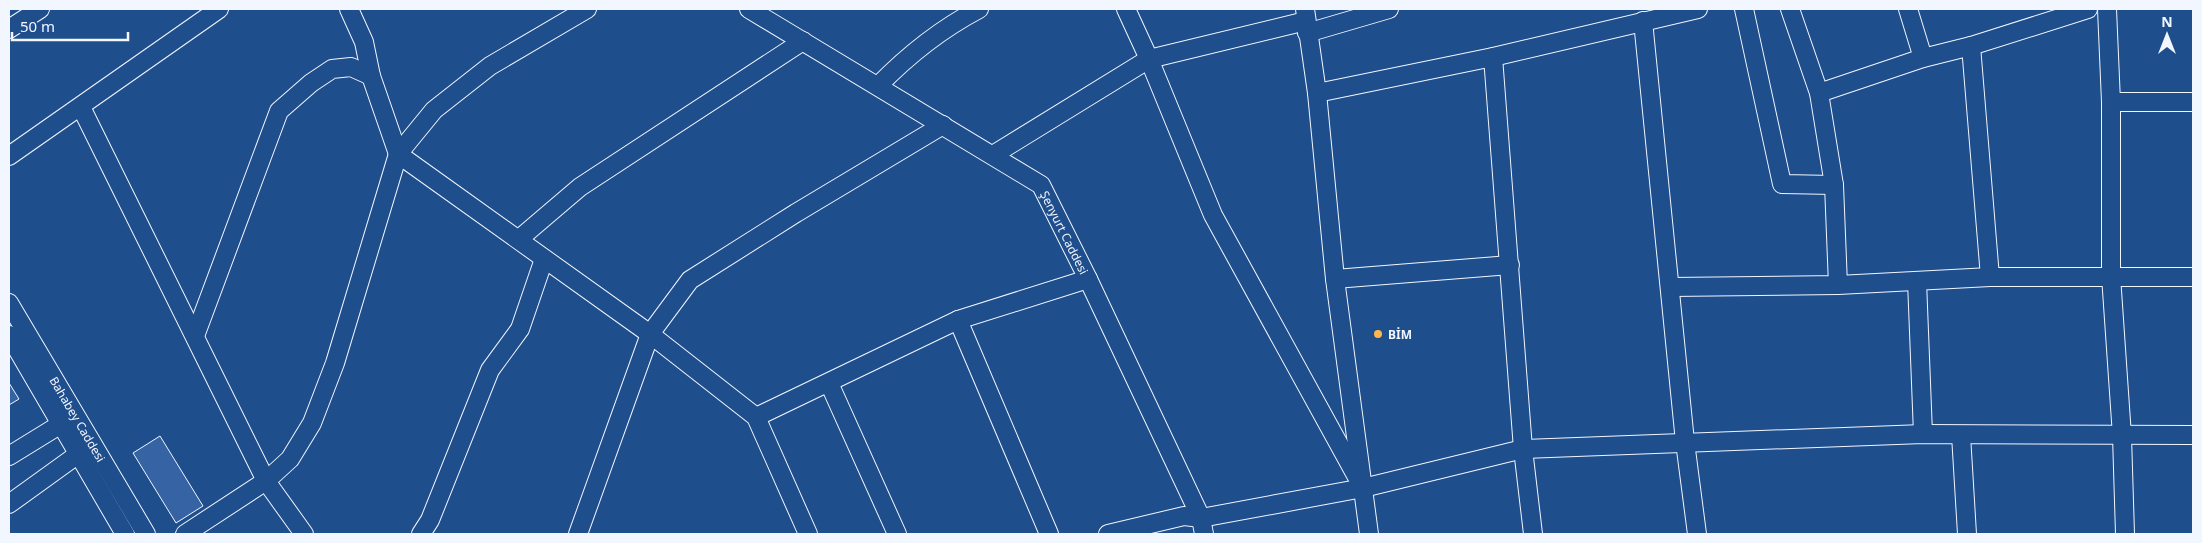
<svg xmlns="http://www.w3.org/2000/svg" width="2202" height="543" font-family="'Noto Sans',sans-serif">
	<style>
		.building { fill: #3563a3; stroke: #f2f6ff }
		.lines { fill: none; stroke-linecap: round; stroke-linejoin: round }
		.minor-casing { stroke: #f2f6ff; stroke-width: 20 }
		.minor { stroke: #1f4e8c; stroke-width: 18 }
		.poi-dot { fill: #ffb74d; stroke: #1f4e8c; stroke-width: 2 }
		.labels { text-anchor: middle; dominant-baseline: central; stroke-width: 4; stroke-linejoin: round; paint-order: stroke }
		.street-label { font-size: 12px; fill: #f2f6ff; stroke: #1f4e8c }
		.poi-label { font-size: 12px; font-weight: bold; fill: #f2f6ff; stroke: #1f4e8c; text-anchor: start }
	</style>
	<rect width="100%" height="100%" fill="#1f4e8c"/>
	<g class="building">
		<polygon points="9,383 19,399 9,405"/>
		<polygon points="160,436 203,506 176,523 133,453"/>
	</g>
	<g class="lines">
		<defs>
			<g id="minor">
				<polyline points="349,9 364,42 371,76 398,154 650,334 756,417 808,534"/>
				<path id="s1" d="M749 9 1041 185 1088 279 1201 518 1204 534"/>
				<polyline points="1126,9 1149,59 1213,215 1363,488"/>
				<polyline points="1305,9 1317,93 1335,279 1369,534"/>
				<polyline points="1744,9 1782,184 1834,185"/>
				<polyline points="1790,9 1819,93 1834,185 1838,285"/>
				<polyline points="1908,9 1923,58"/>
				<polyline points="2107,9 2111,102 2111,276 2122,436 2125,534"/>
				<polyline points="1643,21 1685,442 1697,534"/>
				<polyline points="9,29 40,9"/>
				<polyline points="1307,33 1389,9"/>
				<polyline points="1971,46 1990,277"/>
				<polyline points="1493,57 1523,449 1533,534"/>
				<path d="M878 86C908 55 941 29 979 9"/>
				<polyline points="1317,93 1493,57 1698,9"/>
				<polyline points="1819,93 1923,58 1971,46 2088,9"/>
				<polyline points="2111,102 2193,102"/>
				<polyline points="81,107 266,481 304,534"/>
				<polyline points="993,155 1149,59 1306,21"/>
				<polyline points="9,156 219,9"/>
				<polyline points="519,239 580,187 803,41"/>
				<polyline points="1335,279 1510,265"/>
				<polyline points="1917,281 1923,434"/>
				<polyline points="1671,287 1838,285 1990,277 2193,277"/>
				<path id="s2" d="M9 303 146 534"/>
				<polyline points="958,320 1049,534"/>
				<polyline points="9,335 125,534"/>
				<polyline points="195,336 279,111 311,83 332,69 351,67 371,76"/>
				<polyline points="829,383 897,534"/>
				<polyline points="756,417 958,320 1088,279"/>
				<polyline points="1961,435 1967,534"/>
				<polyline points="9,456 61,424"/>
				<polyline points="9,504 77,455"/>
				<polyline points="185,534 266,481 290,459 312,423 335,363 398,154 434,110 490,66 587,9"/>
				<polyline points="421,534 430,520 490,370 520,329 544,259"/>
				<polyline points="578,534 650,334 690,280 796,213 943,125"/>
				<polyline points="1108,534 1184,516 1201,518 1363,488 1523,449 1923,434 2193,435"/>
			</g>
		</defs>
		<use href="#minor" class="minor-casing"/>
		<use href="#minor" class="minor"/>
	</g>
	<circle class="poi-dot" cx="1378" cy="334" r="5"/>
	<g class="labels">
		<g class="street-label">
			<text stroke="none"><textPath href="#s1" startOffset="394">Şenyurt Caddesi</textPath></text>
			<text stroke="none"><textPath href="#s2" startOffset="135">Bahabey Caddesi</textPath></text>
		</g>
		<g class="poi-label">
			<text x="1388" y="334">BİM</text>
		</g>
	</g>
	<rect width="2202" height="543" fill="none" stroke="#f2f6ff" stroke-width="20"/>
	<g transform="translate(2167 35)" stroke="#1f4e8c" stroke-width="4" paint-order="stroke">
	<path d="M0-4L9 19L0 12L-9 19Z" fill="#f2f6ff"/>
	<text y="-8" font-size="14" font-weight="bold" text-anchor="middle" fill="#f2f6ff">N</text>
	</g>
	<path d="M12 32v8h116v-8" fill="none" stroke="#f2f6ff" stroke-width="2.5"/>
	<text x="20" y="32" font-size="15" fill="#f2f6ff" stroke="#1f4e8c" stroke-width="4" paint-order="stroke">50 m</text>
</svg>
